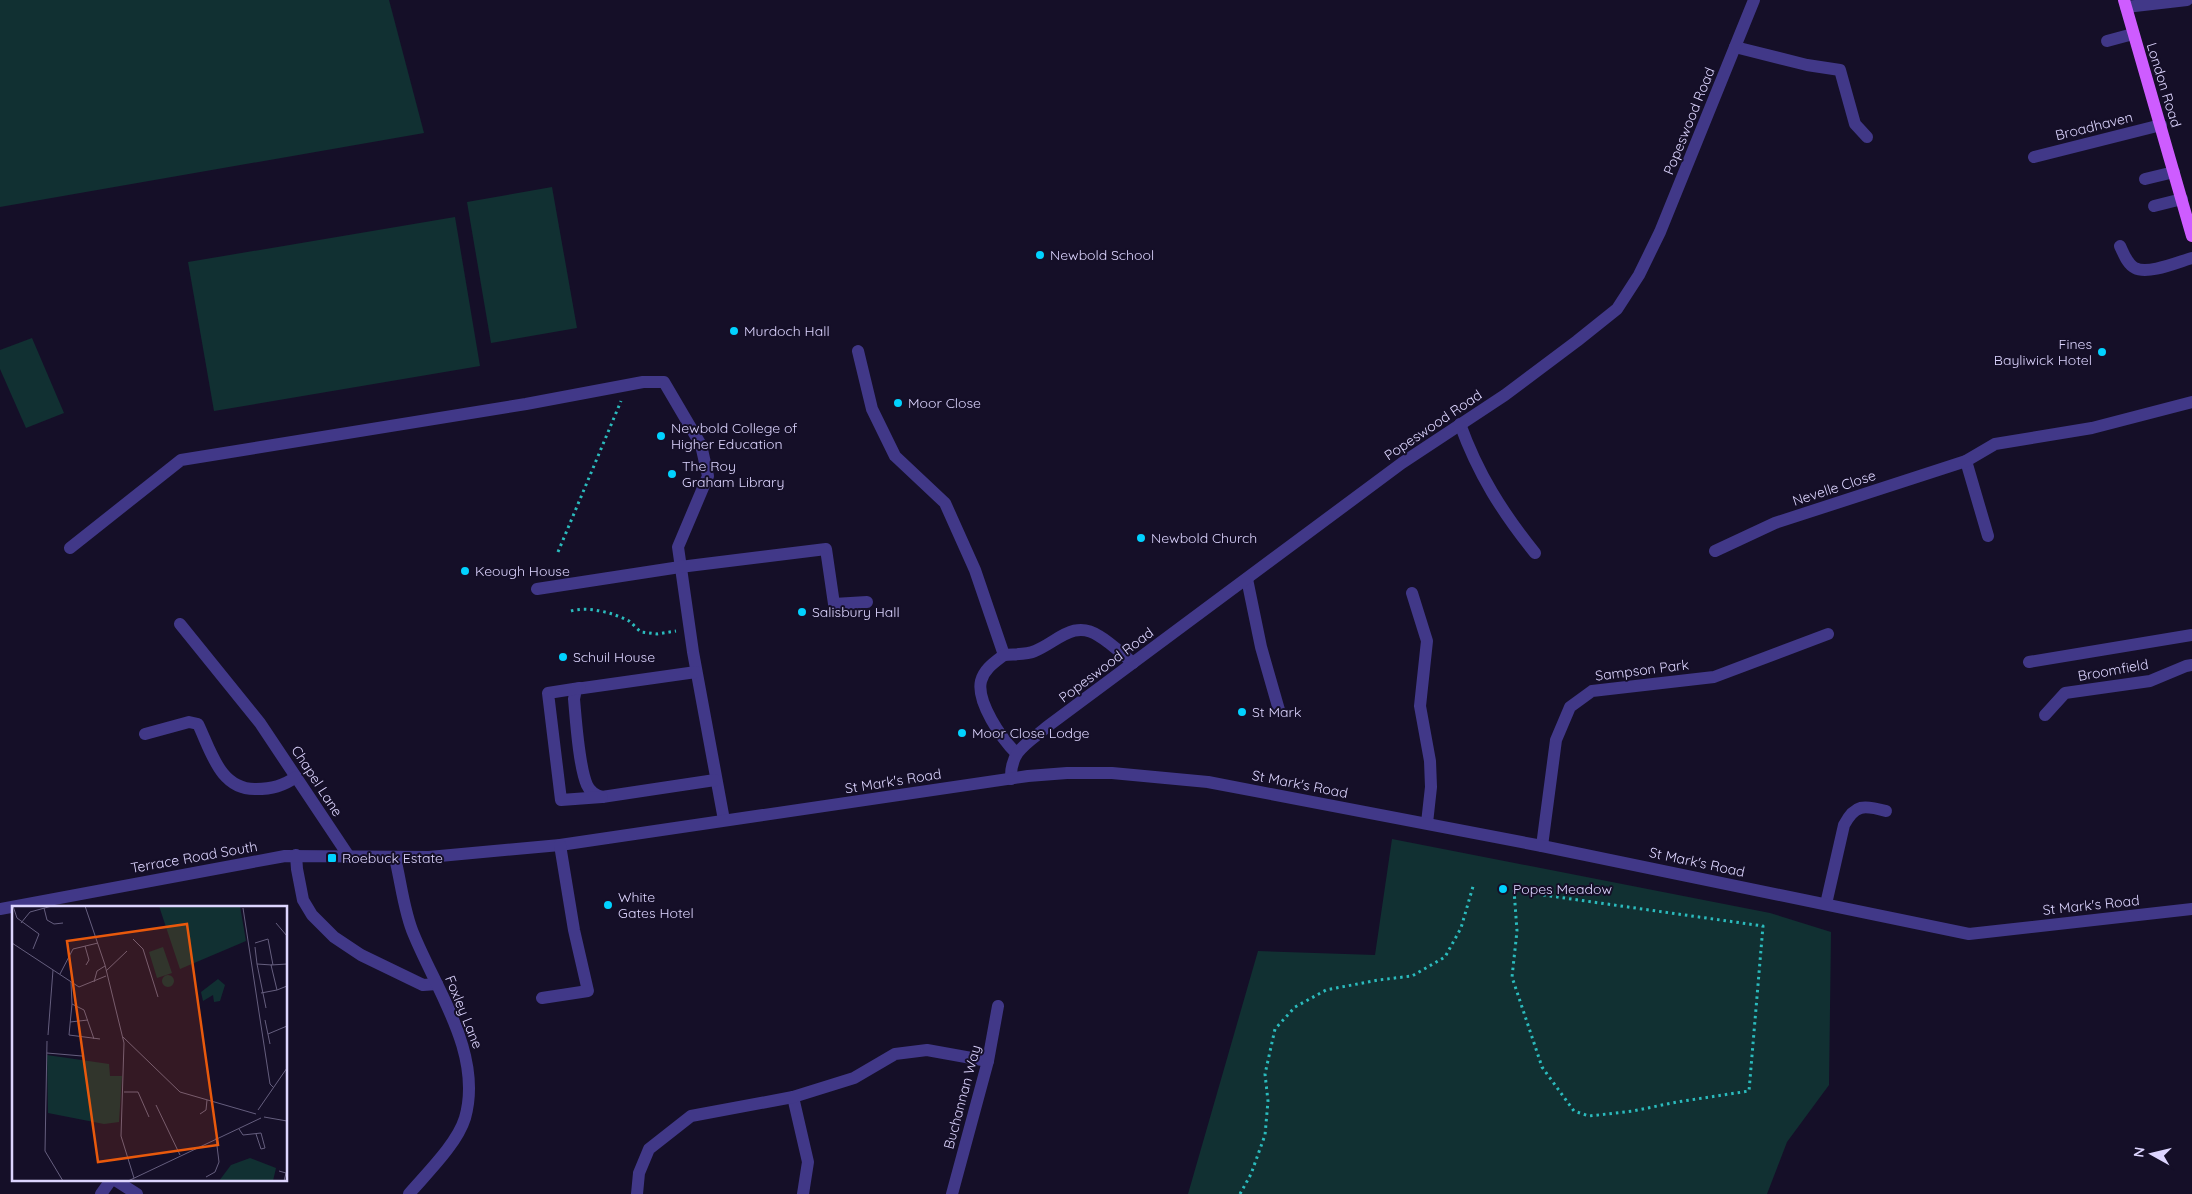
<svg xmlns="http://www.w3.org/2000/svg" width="2192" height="1194" font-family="Quicksand,sans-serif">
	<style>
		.green { fill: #113032 }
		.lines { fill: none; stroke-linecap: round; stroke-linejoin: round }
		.path { stroke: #2bbbbd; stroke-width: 3; stroke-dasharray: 2.5 4; stroke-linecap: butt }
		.minor { stroke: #413888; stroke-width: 12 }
		.major { stroke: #ce5cff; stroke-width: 12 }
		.poi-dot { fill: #01d2ff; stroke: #150f28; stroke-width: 2 }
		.labels { text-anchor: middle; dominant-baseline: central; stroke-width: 4; stroke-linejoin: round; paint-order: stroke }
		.street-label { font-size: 14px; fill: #ddd5ff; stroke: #150f28 }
		.poi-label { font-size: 14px; fill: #ddd5ff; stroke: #150f28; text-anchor: start }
		.inset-road { fill: none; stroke: #655e7e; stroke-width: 1 }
		.view { fill: #e8590c; fill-opacity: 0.15; stroke: #e8590c; stroke-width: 2.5 }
		.inset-edge { fill: none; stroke: #ddd5ff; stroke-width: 2.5 }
	</style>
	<rect width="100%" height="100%" fill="#150f28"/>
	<g class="green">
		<polygon points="0,0 389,0 424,133 0,207"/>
		<polygon points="552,187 577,328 491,343 467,202"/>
		<polygon points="455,217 480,366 214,411 188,262"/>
		<polygon points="32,338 64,413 26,428 0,369 0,350"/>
		<polygon points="1392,839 1770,913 1831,932 1829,1085 1787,1142 1767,1194 1188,1194 1258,951 1375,955"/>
	</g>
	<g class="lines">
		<g class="path">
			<polyline points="558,552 621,401"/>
			<path d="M571 611C588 606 614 613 629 621 633 624 637 629 641 632L657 634 676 631"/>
			<polyline points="1514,890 1517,931 1512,977 1542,1067 1574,1111 1589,1116 1633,1111 1677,1102 1749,1091 1763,926 1543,895"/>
			<polyline points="1240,1194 1251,1174 1265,1135 1268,1101 1265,1074 1275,1029 1295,1007 1326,990 1378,980 1412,976 1445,957 1461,928 1474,883"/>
		</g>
		<g class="minor">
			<polyline points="2126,7 2187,0"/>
			<polyline points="2107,41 2133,34"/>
			<polyline points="1735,47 1807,65 1840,70 1855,124 1867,137"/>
			<polyline points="2034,157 2161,125"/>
			<polyline points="2145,179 2174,172"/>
			<polyline points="2154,206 2182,199"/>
			<path d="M2120 246C2124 254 2127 264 2135 268 2148 275 2178 262 2192 258"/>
			<path d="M858 351 872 409 895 456 945 503 975 570 1004 655C995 662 984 669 981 681 976 702 1002 739 1016 753"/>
			<path d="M1460 424C1478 474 1502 512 1535 553"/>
			<polyline points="1966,461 1988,536"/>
			<polyline points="70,548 181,460 526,404 643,382 664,382 701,445 708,476 678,547 693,652 724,820"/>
			<polyline points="1715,551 1775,523 1966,461 1995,444 2092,428 2192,402"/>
			<polyline points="1247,579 1261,647 1279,710"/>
			<polyline points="537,589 680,567 826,549 834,604 867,602"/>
			<polyline points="1412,593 1427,641 1420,706 1430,761 1431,787 1427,823"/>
			<polyline points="180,624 260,723 348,855"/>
			<path d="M1004 655C1014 654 1026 655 1035 651 1057 642 1074 619 1099 636 1111 643 1122 654 1133 663"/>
			<polyline points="2029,662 2192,635"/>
			<path d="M696 672 576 689 574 699C576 721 579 767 587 785 590 792 595 795 602 797L715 780"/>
			<polyline points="580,688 548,693 561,800 602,797"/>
			<polyline points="2045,715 2065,693 2150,681 2186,666 2192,665"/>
			<path d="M145 734 189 722 198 724C211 751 220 790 256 789 272 789 283 786 296 777"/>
			<path d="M1011 779C1010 750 1027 744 1048 726L1402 463 1505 395 1577 341 1617 309 1639 275 1660 232 1754 0"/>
			<polyline points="1542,846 1556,740 1570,707 1592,691 1714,677 1828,634"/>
			<polyline points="296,855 297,869 303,900 312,915 334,937 361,955 423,985 437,984"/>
			<path d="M395 858C401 882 404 913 414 935 437 991 483 1055 465 1118 457 1144 427 1173 409 1194"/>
			<path d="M1826 904 1844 825C1855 804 1864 805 1886 811"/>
			<polyline points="0,909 285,856 429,857 560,845 1028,776 1067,773 1112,773 1208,782 1542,846 1969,934 2192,909"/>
			<polyline points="542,998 588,991 574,930 560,845"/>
			<polyline points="793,1097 808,1162 803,1194"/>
			<polyline points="115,1180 137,1194"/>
			<polyline points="101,1194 111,1180"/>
			<polyline points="637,1194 639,1173 649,1149 691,1116 793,1097 854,1078 895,1054 927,1050 988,1061"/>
			<polyline points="952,1194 988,1061 998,1006"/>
		</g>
		<polyline class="major" points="2124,0 2192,236"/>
	</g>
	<g class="poi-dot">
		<circle cx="1040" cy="255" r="5"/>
		<circle cx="734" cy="331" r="5"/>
		<circle cx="2102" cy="352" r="5"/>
		<circle cx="898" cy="403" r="5"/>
		<circle cx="661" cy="436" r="5"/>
		<circle cx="672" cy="474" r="5"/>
		<circle cx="1141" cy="538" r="5"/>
		<circle cx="465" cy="571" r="5"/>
		<circle cx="802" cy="612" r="5"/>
		<circle cx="563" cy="657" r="5"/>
		<circle cx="1242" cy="712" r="5"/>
		<circle cx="962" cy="733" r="5"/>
		<rect x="327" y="853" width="10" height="10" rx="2.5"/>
		<circle cx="1503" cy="889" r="5"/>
		<circle cx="608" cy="905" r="5"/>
	</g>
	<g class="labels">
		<g class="street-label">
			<text transform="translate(2164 85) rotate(73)">London Road</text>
			<text transform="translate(1689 121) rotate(-68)">Popeswood Road</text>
			<text transform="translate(2094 126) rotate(-14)">Broadhaven</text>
			<text transform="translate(1433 425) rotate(-34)">Popeswood Road</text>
			<text transform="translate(1834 488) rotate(-18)">Nevelle Close</text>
			<text transform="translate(1106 665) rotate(-37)">Popeswood Road</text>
			<text transform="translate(1642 670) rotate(-7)">Sampson Park</text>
			<text transform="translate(2113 670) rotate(-10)">Broomfield</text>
			<text transform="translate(317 781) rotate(57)">Chapel Lane</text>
			<text transform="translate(893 781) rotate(-9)">St Mark's Road</text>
			<text transform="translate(1300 784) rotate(11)">St Mark's Road</text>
			<text transform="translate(194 857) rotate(-10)">Terrace Road South</text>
			<text transform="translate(1697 862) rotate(12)">St Mark's Road</text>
			<text transform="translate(2091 905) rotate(-6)">St Mark's Road</text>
			<text transform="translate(464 1012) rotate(68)">Foxley Lane</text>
			<text transform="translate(962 1097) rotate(-75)">Buchannan Way</text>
		</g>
		<g class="poi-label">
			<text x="1050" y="255">Newbold School</text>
			<text x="744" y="331">Murdoch Hall</text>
			<text x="2092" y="344" text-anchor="end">Fines<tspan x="2092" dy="16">Bayliwick Hotel</tspan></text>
			<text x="908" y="403">Moor Close</text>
			<text x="671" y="428">Newbold College of<tspan x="671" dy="16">Higher Education</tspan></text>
			<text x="682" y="466">The Roy<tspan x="682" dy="16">Graham Library</tspan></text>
			<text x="1151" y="538">Newbold Church</text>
			<text x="475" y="571">Keough House</text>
			<text x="812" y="612">Salisbury Hall</text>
			<text x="573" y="657">Schuil House</text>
			<text x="1252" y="712">St Mark</text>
			<text x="972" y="733">Moor Close Lodge</text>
			<text x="342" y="858">Roebuck Estate</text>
			<text x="1513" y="889">Popes Meadow</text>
			<text x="618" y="897">White<tspan x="618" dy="16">Gates Hotel</tspan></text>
		</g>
	</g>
	<g transform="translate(12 906)">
		<rect width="275" height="275" fill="#150f28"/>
		<path d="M147 0H228L234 35 168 63ZM151 41 160 67 145 72 137 46ZM150 75a6 6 0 1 1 12 0a6 6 0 1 1-12 0ZM206 73 213 79 208 95 202 96 201 89 191 95 189 86ZM35 149 97 158 98 170H110L107 216 92 218 36 207ZM238 252 264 262 261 275H207L219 259Z" fill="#113032"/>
		<path class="inset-road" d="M1 0 5 12 27 28 21 43M73 0 93 59 112 137 109 230 122 272M32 2 35 14 42 18 51 17M231 2 258 178 262 182M9 17 18 6 40 0M264 17 275 30M121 33 131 43 146 91M0 37 67 81 94 70M243 37 256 33 261 59M73 40 77 54 74 59M243 41 245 58 260 59M245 58 254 102M94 65 115 45M48 68 61 43 86 37M59 76 60 98M82 76 85 65 93 60M275 80 265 84 259 59 275 58M249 87 265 84M60 98 57 129 88 133M60 98 72 104 82 133M253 114 258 138M58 116 76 114M256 128 275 120M36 129 41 64M111 131 168 186 244 208M35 135 33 245 51 275M35 147 70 150M112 186H126L137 211M144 199 168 249M246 204 275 162M188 208 194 204 195 194M252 211 275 215M227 223 231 229 249 227 253 242 249 243 244 228M267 265 274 267 272 275M194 271 203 266 207 256 204 232M116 275 249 212"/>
		<path class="view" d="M175 18 206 239 86 256 55 35Z"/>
		<rect width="275" height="275" class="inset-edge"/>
	</g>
	<g transform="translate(2152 1154) rotate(278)" stroke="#150f28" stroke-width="4" paint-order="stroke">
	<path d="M0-4L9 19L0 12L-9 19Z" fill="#ddd5ff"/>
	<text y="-8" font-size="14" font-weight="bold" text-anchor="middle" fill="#ddd5ff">N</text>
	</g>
</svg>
